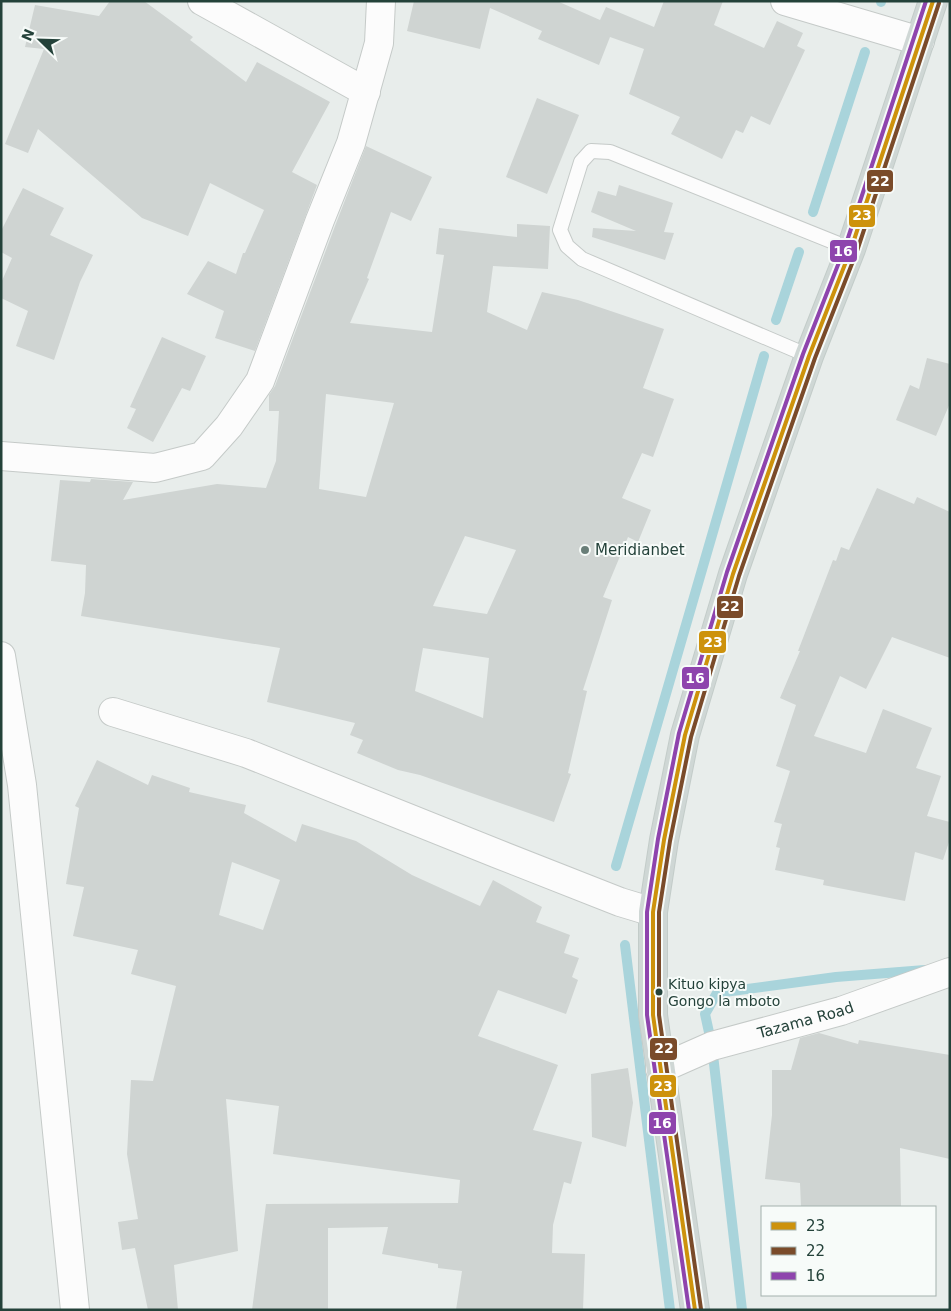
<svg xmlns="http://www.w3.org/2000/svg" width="951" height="1311" font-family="'DejaVu Sans',sans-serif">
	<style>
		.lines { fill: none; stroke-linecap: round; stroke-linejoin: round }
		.stream { stroke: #a9d4db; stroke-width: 10 }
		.building { fill: #cfd4d2; fill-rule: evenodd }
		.lane-casing { stroke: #c5cac8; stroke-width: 16 }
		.street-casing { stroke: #c5cac8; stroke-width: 30 }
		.primary-casing { stroke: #c3ccc9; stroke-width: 30 }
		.lane { stroke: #fcfcfc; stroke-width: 14 }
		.street { stroke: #fcfcfc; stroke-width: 28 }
		.primary { stroke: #cfd7d5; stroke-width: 28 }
		.bus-1-casing { stroke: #f7fbf9; stroke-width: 8 }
		.bus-2-casing { stroke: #f7fbf9; stroke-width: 8 }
		.bus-3-casing { stroke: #f7fbf9; stroke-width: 8 }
		.bus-1 { stroke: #cd920c; stroke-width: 4 }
		.bus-2 { stroke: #7a4b2a; stroke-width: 4 }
		.bus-3 { stroke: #8e44ad; stroke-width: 4 }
		.poi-dot { fill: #697e78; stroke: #f7fbf9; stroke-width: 2 }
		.bus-dot { fill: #24423a; stroke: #f7fbf9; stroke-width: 2 }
		.labels { text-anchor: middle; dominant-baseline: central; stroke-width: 4; stroke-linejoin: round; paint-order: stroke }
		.bus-label { font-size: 14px; fill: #24423a; stroke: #f7fbf9; text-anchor: start }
		.poi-label { font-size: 15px; fill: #24423a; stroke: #f7fbf9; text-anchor: start }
		.street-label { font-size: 15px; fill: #24423a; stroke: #f7fbf9 }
		.line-badge { stroke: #f7fbf9; stroke-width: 2 }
		.badge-label { font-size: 14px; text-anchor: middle; font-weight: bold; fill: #fff }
	</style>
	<rect width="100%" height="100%" fill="#e8edeb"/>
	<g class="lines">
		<g class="stream">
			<polyline points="881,2 881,1"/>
			<polyline points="813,212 865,52"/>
			<polyline points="776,320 799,252"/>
			<polyline points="616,866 764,356"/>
			<polyline points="625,945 670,1310"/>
			<polyline points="742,1310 712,1046 705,1014 717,993 836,977 925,970"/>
		</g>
	</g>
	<g class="building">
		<polygon points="110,1 144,1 193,37 190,40 246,82 257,62 330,102 292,172 317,185 255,351 215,338 224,311 187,294 208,261 236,274 243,253 245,253 264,210 210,183 188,236 142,218 38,129 28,153 5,144 44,49 25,47 35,5 99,16"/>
		<polygon points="414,1 557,1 600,20 606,7 654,27 664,1 723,1 714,25 764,48 777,21 803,33 797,46 805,50 770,125 751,116 743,133 736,130 722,159 671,134 680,117 629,94 644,49 610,37 599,65 538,39 542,31 490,8 480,49 407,31"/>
		<polygon points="537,98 579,115 547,194 506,177"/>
		<path d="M366 146 432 177 411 221 391 212 367 278 369 279 350 323 432 332 444 255 436 254 439 228 517 237V224L550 226 548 269 493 266 487 312 527 330 542 292 578 300 664 329 643 388 674 399 653 457 642 453 622 498 651 510 638 542 628 537 603 597 612 600 583 690 587 691 568 773 571 774 554 822 420 775 398 770 357 753 363 740 350 735 355 723 267 702 280 648 81 616 85 593 86 565 51 561 60 480 90 482 91 479 133 482 123 500 217 484 266 488 276 461 279 411H269V395L275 386 335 226ZM326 394 394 403 366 497 319 489ZM465 536 516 550 487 614 433 606ZM423 648 489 658 483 718 415 691Z"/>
		<polygon points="619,185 673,203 664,232 674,233 665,260 592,237 593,228 636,231 591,212 598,191 616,196"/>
		<polygon points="23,188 64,208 50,235 93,255 80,282 54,360 16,346 28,311 1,298 1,283 12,258 1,252 1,231"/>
		<polygon points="162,337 206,356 190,391 182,388 153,442 127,428 136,409 130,407"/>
		<polygon points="927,358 950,364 950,403 936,436 896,420 910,385 919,389"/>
		<polygon points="877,488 914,504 917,497 950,512 950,658 892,637 866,689 840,676 814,736 866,753 883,709 932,728 916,768 941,776 927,816 950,822 950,839 943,860 915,852 905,901 823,885 824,880 775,870 780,848 776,847 782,824 774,822 790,771 776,766 796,705 780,698 800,651 798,651 833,560 836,561 841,547 849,550"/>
		<path d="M97 760 148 785 152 775 190 788 189 792 246 805 244 813 296 842 302 824 356 841 412 875 480 906 493 880 542 907 536 922 570 935 564 953 579 958 572 977 578 980 566 1014 498 990 478 1036 558 1065 533 1130 582 1142 571 1184 564 1182 553 1225 552 1253 585 1254 583 1310H456L462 1271 438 1268V1264L382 1254 388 1227 328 1228V1310H252L266 1204 458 1203 460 1180 273 1154 279 1106 226 1099 238 1251 174 1265 178 1310H148L135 1248 122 1250 118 1222 138 1219 127 1154 131 1080 153 1081 176 986 131 974 138 950 73 936 84 887 66 884 79 808 75 806ZM232 862 280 880 263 930 219 915Z"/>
		<polygon points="819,1033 858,1044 859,1040 950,1055 950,1159 900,1148 901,1207 801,1207 800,1183 765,1179 772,1115 772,1070 791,1070 800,1038"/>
		<polygon points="628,1068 633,1103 626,1147 592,1137 591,1074"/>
	</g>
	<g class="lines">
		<defs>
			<polyline id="lane" points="809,356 582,259 567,246 560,230 581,162 591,151 610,152 851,249"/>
			<g id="street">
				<polyline points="202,1 366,92"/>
				<polyline points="785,1 920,41"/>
				<polyline points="1,456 155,468 202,456 229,426 260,381 320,220 351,143 379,43 381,1"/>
				<polyline points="1,656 22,785 75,1310"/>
				<polyline points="113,712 246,753 498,854 620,902 653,912"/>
				<path id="s1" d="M660 1069 712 1046 841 1011 950 972"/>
			</g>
			<polyline id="primary" points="695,1310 653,1015 653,912 664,840 685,735 733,574 809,356 851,249 933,1"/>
		</defs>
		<use href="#lane" class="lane-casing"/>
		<use href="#street" class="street-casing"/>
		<use href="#primary" class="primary-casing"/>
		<use href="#lane" class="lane"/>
		<use href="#street" class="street"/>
		<use href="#primary" class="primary"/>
		<defs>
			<polyline id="bus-1" points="695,1310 653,1015 653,912 664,840 685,735 733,574 809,356 851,249 933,1"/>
			<polyline id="bus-2" points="701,1309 659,1015 659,912 670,841 691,737 739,576 815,358 857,251 939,3"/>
			<polyline id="bus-3" points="689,1310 647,1015 647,912 658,839 679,733 727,572 803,354 845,247 926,1"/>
		</defs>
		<use href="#bus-1" class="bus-1-casing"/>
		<use href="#bus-2" class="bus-2-casing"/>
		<use href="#bus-3" class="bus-3-casing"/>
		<use href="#bus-1" class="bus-1"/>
		<use href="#bus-2" class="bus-2"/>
		<use href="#bus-3" class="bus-3"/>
	</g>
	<circle class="poi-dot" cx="585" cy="550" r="5"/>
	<circle class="bus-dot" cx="659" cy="992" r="4.5"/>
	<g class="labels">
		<g class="bus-label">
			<text x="668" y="984">Kituo kipya<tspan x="668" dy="17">Gongo la mboto</tspan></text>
		</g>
		<g class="poi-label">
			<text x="595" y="550">Meridianbet</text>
		</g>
		<g class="street-label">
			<text stroke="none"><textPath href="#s1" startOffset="154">Tazama Road</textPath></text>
		</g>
	</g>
	<g class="line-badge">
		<rect x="866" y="169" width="28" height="24" rx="5" fill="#7a4b2a"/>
		<rect x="848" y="204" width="28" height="24" rx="5" fill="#cd920c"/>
		<rect x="829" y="239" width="29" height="24" rx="5" fill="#8e44ad"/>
		<rect x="716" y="595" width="28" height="24" rx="5" fill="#7a4b2a"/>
		<rect x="698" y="630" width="29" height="24" rx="5" fill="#cd920c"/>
		<rect x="681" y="666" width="29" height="24" rx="5" fill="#8e44ad"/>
		<rect x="649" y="1037" width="29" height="24" rx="5" fill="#7a4b2a"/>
		<rect x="649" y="1074" width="28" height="24" rx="5" fill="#cd920c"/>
		<rect x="648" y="1111" width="29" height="24" rx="5" fill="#8e44ad"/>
	</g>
	<g class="badge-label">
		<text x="880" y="186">22</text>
		<text x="862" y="220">23</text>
		<text x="843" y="256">16</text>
		<text x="730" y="611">22</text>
		<text x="713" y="647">23</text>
		<text x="695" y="683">16</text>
		<text x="664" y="1053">22</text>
		<text x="663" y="1091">23</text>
		<text x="662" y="1128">16</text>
	</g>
	<rect width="951" height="1311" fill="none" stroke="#24423a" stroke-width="5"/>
	<rect x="761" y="1206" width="175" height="90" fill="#f7fbf9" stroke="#a3b1ad"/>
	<rect x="771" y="1222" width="25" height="8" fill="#cd920c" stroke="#a3b1ad"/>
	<text x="806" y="1231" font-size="15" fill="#24423a">23</text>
	<rect x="771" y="1247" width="25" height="8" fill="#7a4b2a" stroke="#a3b1ad"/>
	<text x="806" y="1256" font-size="15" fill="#24423a">22</text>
	<rect x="771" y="1272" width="25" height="8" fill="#8e44ad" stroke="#a3b1ad"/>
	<text x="806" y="1281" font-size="15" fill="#24423a">16</text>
	<g transform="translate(40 40) rotate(293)" stroke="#f7fbf9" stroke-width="4" paint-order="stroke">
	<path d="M0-4L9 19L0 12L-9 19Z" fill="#24423a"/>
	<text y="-8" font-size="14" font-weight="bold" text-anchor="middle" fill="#24423a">N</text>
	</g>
</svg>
